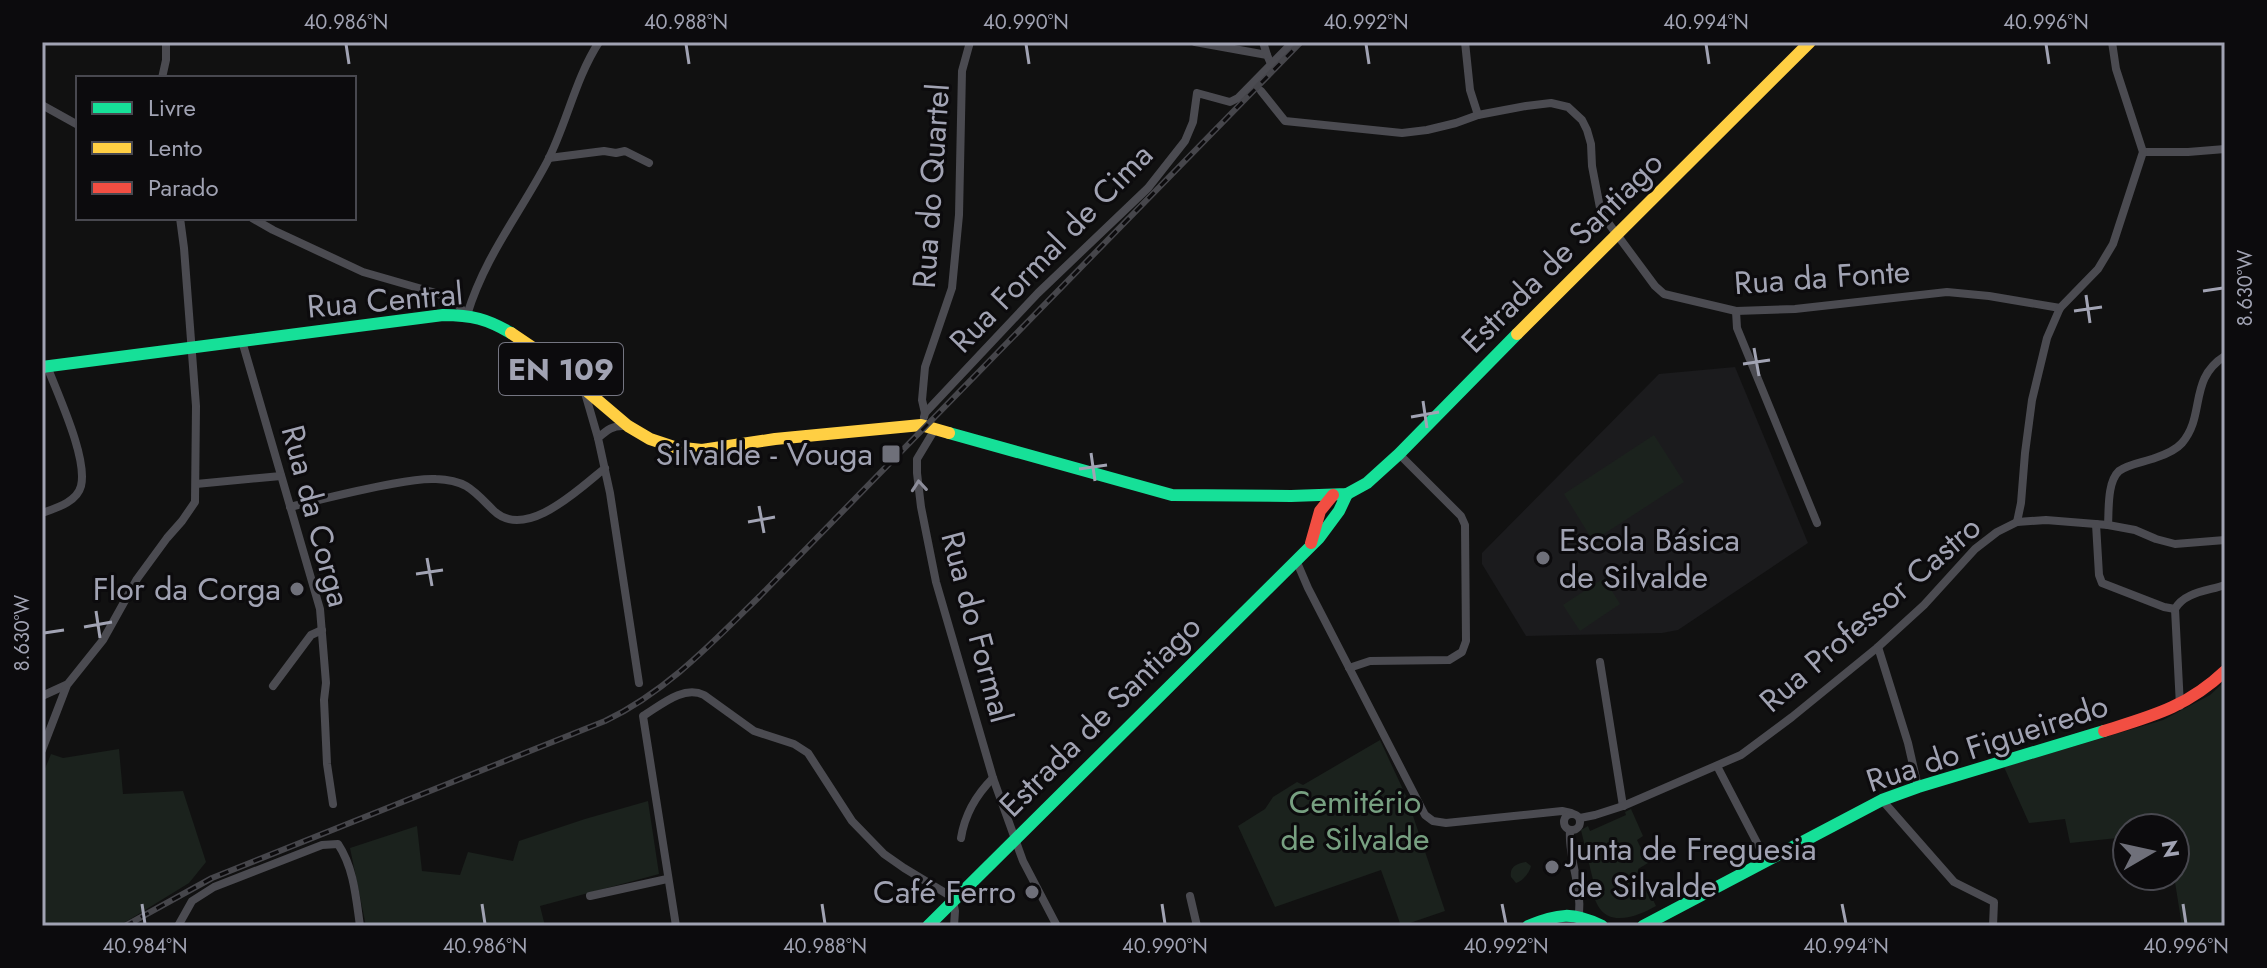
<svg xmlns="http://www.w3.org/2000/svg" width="2267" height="968" font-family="Jost,sans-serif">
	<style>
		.built { fill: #1b1b1d }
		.green { fill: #1b221d }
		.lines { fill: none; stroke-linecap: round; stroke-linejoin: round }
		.stream { stroke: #242a33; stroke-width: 3 }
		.street { stroke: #4b4b51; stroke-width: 8 }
		.fast { stroke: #16e098; stroke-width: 12 }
		.slow { stroke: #ffcf43; stroke-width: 12 }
		.jam { stroke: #f24e42; stroke-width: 12 }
		.rail-casing { stroke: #46464b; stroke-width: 6 }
		.rail { stroke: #0c0b0d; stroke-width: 3; stroke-dasharray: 9; stroke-linecap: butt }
		.oneway { stroke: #8c8d9a }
		.ticks { fill: none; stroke: #a1a3b3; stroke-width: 3 }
		.poi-dot { fill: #6f707a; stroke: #0c0b0d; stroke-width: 3 }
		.labels { text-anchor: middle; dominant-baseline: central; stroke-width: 6; stroke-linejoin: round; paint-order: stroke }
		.shield { fill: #0c0b0d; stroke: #747581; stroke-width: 2 }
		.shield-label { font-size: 30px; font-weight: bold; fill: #a1a3b3 }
		.street-label { font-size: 32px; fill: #a1a3b3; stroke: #0c0b0d }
		.poi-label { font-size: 32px; fill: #a1a3b3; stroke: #0c0b0d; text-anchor: end }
		.park-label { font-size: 32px; fill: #77a081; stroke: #0c0b0d }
		.neatline { fill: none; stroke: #a1a3b3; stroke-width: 3 }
		.ticks-label { font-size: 20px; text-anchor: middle; fill: #a1a3b3 }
	</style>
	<rect width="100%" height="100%" fill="#111"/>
	<polygon class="built" points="1735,367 1808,543 1678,630 1662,633 1526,636 1482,564 1482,553 1659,374"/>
	<g class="green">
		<polygon points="1654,435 1684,482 1593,541 1564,494"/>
		<polygon points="1604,578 1620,604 1580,631 1563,605"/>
		<polygon points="2225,681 2225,926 2182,926 2174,876 2175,828 2127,828 2127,837 2070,843 2065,819 2029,823 2004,767 2163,720 2210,695"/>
		<polygon points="1380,740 1407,798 1445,911 1401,926 1381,870 1275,907 1238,826 1265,809 1273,797 1297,782 1303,785"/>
		<polygon points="119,749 123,794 183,791 206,862 189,883 119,926 42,926 42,776 51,754 63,758"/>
		<polygon points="648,801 659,874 540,906 545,926 366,926 350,848 417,826 422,871 460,875 468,852 513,861 519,841 585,819"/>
		<path d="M1631 809 1643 836 1637 840 1648 863 1638 869 1656 906C1640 915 1611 928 1598 906 1594 899 1592 890 1590 882L1593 880 1581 830 1588 826 1590 831 1626 815 1625 812Z"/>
		<path d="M1526 862 1531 866C1530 872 1522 882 1516 883L1511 877C1509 867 1517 863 1526 862Z"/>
	</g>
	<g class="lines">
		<polyline class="stream" points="2225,898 2225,910"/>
		<g class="street">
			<polyline points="1195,42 1267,55 1271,64"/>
			<polyline points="1263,42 1267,55"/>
			<polyline points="1465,42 1470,90 1478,115"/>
			<polyline points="162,78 166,60 166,42"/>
			<polyline points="1261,91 1285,121 1402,133 1427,130 1456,123 1478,115 1526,106 1551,103 1568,107 1582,120 1587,130 1591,144 1592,166 1601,213 1655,286 1664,294 1736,311 1795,309 1947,292 1989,296 2060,308"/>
			<polyline points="42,105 78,125"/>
			<polyline points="2143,152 2188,152 2225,149"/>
			<polyline points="549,158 604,151 616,153 625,151 649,163"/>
			<polyline points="252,218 273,230 363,272 436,293 455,301 466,315"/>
			<polyline points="1736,311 1737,328 1817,523"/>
			<path d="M467 315C485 256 519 215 547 162 567 123 575 79 599 42"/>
			<polyline points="242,341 320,609 326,683 324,700 327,764 333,804"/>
			<polyline points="585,393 598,438"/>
			<polyline points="925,413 1038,293 1148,188 1185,141 1193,122 1197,93 1230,102 1238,98 1293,42"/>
			<polyline points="924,417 925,413 922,400 925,367 952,288 959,215 962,71 970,42"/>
			<path d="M625 426C613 425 607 430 598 438L610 493 639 683"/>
			<polyline points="935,429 917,459 917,473 921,507 936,582 993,778 1023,861 1057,926"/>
			<polyline points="196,484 281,476"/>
			<path d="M290 507C322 499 354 491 386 485 402 482 419 478 436 479 466 480 473 490 493 510 525 542 579 489 605 468"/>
			<path d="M42 513C56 508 77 502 81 486 88 458 57 393 47 366"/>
			<polyline points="2017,522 2021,503 2025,453 2032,400 2047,338 2060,308 2098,269 2113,244 2143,152 2116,69 2112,42"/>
			<polyline points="2096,524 2099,575 2102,583 2164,607 2175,609"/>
			<path d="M2108 525C2109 510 2107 482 2119 471 2128 464 2144 462 2155 458 2164 455 2175 451 2182 443 2206 415 2188 379 2225 356"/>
			<polyline points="1296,560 1308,588 1425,815 1433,821 1446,823 1562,811 1571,813"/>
			<polyline points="2175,609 2180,706"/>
			<path d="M2175 609C2184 592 2208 591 2225 585"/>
			<polyline points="1878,647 1908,743 1918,787"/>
			<polyline points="1600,662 1623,806"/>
			<polyline points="1349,668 1370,661 1449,660 1462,652 1466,641 1465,525 1461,516 1399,454"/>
			<polyline points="273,686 311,635 322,630"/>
			<polyline points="42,696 66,685"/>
			<polyline points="42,750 67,685 103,640 137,579 167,538 182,521 195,502 196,406 184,248 180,218"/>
			<polyline points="1717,766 1766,860"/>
			<polyline points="1882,800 1954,882 1994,902 1993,926"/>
			<circle cx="1572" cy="822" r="8"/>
			<polyline points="1580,818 1595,815 1623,806 1741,755 1792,717 1878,647 1924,605 1975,549 1997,532 2017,522 2046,520 2108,525 2135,530 2156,539 2175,544 2225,540"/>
			<path d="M1570 830C1568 859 1582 885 1579 915"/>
			<path d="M961 838C965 813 976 795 993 778"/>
			<polyline points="590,896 667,879"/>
			<polyline points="1190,896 1197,926"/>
			<path d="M178 926 192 901 214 887 322 845 338 844C354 868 356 898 360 926"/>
			<path d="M676 926 643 716C661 705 683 685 704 695L754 731 794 744 808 753 852 821 884 854 904 868 947 894 953 901 955 911 954 926"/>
		</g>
		<g class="fast">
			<path d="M42 367 443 315C472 315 487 319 511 333"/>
			<polyline points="949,433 1172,495 1291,496 1347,494 1367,483 1399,454 1517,334"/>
			<polyline points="928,926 1319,538 1339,511 1347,494"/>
			<path d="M1528 926C1560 914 1571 911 1602 926"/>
			<polyline points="1643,926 1882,800 1918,787 2104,731"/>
		</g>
		<g class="slow">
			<polyline points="511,333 548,358 628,426 650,439 674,447 702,450 775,439 921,425 949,433"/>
			<polyline points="1517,334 1810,42"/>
		</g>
		<g class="jam">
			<polyline points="1311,543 1320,511 1333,495"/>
			<path d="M2104 731C2152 716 2187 707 2225 671"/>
		</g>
		<defs>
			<path id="rail" d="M125 926 212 878 605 721C666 692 712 643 760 596L1301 42"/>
		</defs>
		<use href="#rail" class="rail-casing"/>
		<use href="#rail" class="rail"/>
	</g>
	<defs><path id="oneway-chevron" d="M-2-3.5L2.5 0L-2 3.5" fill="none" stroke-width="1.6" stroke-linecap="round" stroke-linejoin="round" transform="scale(2)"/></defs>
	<use class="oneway" href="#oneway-chevron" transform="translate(919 486) rotate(-95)"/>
	<path class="ticks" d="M346 44 349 64M686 44 689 64M1026 44 1029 64M1366 44 1369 64M1706 44 1709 64M2046 44 2049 64M2203 291 2223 288M2086 295 2090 323M2074 311 2102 307M1754 348 1759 376M1743 364 1770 360M1423 401 1427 428M1411 417 1439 412M1091 453 1095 481M1079 469 1107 465M759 506 764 533M748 522 775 517M427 558 432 586M416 574 443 570M96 611 100 638M84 627 112 622M44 633 64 630M142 904 145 924M482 904 485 924M822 904 825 924M1162 904 1165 924M1502 904 1506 924M1842 904 1846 924M2183 904 2186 924"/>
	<g class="poi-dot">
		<rect x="881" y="444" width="20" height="20" rx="4"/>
		<circle cx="1543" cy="558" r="8"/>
		<circle cx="297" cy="589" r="8"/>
		<circle cx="1552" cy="867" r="8"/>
		<circle cx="1032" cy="892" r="8"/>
	</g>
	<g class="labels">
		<rect class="shield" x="499" y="343" width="124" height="52" rx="6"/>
		<g class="shield-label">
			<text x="561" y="369">EN 109</text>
		</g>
		<g class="street-label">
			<text transform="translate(931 186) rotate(-86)">Rua do Quartel</text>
			<text transform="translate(1051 248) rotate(-46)">Rua Formal de Cima</text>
			<text transform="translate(1562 252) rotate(-45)">Estrada de Santiago</text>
			<text transform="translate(1822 277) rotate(-4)">Rua da Fonte</text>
			<text transform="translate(385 300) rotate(-5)">Rua Central</text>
			<text transform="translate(316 516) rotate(75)">Rua da Corga</text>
			<text transform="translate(1870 614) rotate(-41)">Rua Professor Castro</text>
			<text transform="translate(977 627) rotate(75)">Rua do Formal</text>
			<text transform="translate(1100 716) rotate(-45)">Estrada de Santiago</text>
			<text transform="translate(1987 743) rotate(-18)">Rua do Figueiredo</text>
		</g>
		<g class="poi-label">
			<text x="873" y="454">Silvalde - Vouga</text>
			<text x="1559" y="540" text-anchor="start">Escola Básica<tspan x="1559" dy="37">de Silvalde</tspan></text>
			<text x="281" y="589">Flor da Corga</text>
			<text x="1568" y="849" text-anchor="start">Junta de Freguesia<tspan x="1568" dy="37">de Silvalde</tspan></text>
			<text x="1016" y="892">Café Ferro</text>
		</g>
		<g class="park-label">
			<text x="1355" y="802">Cemitério<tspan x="1355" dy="37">de Silvalde</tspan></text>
		</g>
	</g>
	<rect width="2267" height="968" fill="none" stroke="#0c0b0d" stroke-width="88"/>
	<rect x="76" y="76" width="280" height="144" fill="#0c0b0d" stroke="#48484f" stroke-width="2"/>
	<rect x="92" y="102" width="40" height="12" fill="#16e098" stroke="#48484f" stroke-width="2"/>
	<text x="148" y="116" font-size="24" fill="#a1a3b3">Livre</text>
	<rect x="92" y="142" width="40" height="12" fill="#ffcf43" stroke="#48484f" stroke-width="2"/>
	<text x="148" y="156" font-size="24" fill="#a1a3b3">Lento</text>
	<rect x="92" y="182" width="40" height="12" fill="#f24e42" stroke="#48484f" stroke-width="2"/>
	<text x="148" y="196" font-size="24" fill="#a1a3b3">Parado</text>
	<g transform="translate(2151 852) rotate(81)"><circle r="38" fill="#0c0b0d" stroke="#48484f" stroke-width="2"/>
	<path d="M0-6L14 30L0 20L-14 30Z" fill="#6f707a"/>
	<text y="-12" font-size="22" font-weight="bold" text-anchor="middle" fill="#a1a3b3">N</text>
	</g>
	<rect x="44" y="44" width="2179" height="880" class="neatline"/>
	<g class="ticks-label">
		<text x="346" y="29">40.986°N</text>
		<text x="686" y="29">40.988°N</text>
		<text x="1026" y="29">40.990°N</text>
		<text x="1366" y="29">40.992°N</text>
		<text x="1706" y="29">40.994°N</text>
		<text x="2046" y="29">40.996°N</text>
		<text transform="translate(2245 288) rotate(-90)" y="7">8.630°W</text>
		<text transform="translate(22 633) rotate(-90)" y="7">8.630°W</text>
		<text x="145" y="953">40.984°N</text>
		<text x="485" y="953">40.986°N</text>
		<text x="825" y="953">40.988°N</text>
		<text x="1165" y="953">40.990°N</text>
		<text x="1506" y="953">40.992°N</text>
		<text x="1846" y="953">40.994°N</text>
		<text x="2186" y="953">40.996°N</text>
	</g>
</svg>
